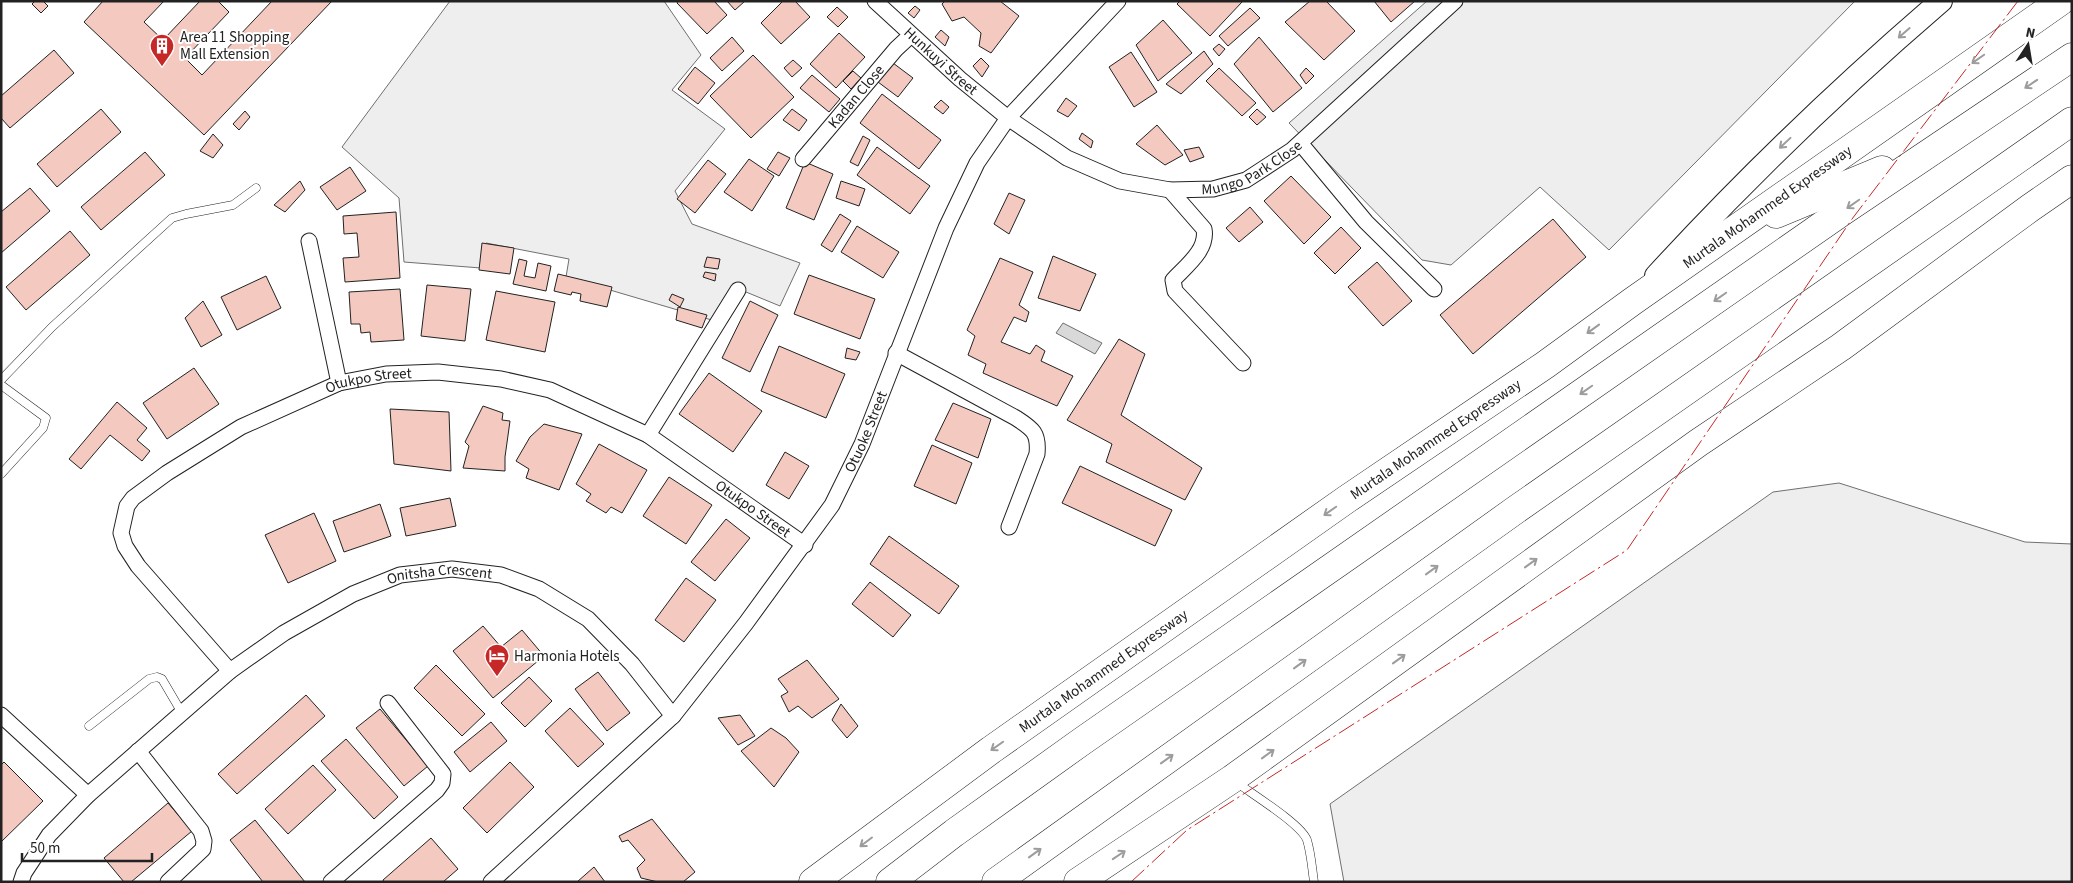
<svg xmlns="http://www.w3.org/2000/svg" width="2073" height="883" font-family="'Source Sans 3',sans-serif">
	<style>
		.green { fill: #eee; stroke: #6f6f6f }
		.water { fill: #d9d9d9; stroke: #6f6f6f }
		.building { fill: #f3c9c0; stroke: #222 }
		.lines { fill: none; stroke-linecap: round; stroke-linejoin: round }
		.lane-casing { stroke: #222; stroke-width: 9 }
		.street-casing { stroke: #222; stroke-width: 17 }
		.secondary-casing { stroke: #222; stroke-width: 24 }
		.highway-casing { stroke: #222; stroke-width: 29 }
		.lane { stroke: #fff; stroke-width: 8 }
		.street { stroke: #fff; stroke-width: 15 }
		.secondary { stroke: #fff; stroke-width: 22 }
		.highway { stroke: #fff; stroke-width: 28 }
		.power { stroke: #c62828; stroke-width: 1; stroke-dasharray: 18 4 2.5 4; stroke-linecap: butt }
		.oneway { stroke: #9c9c9c }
		.labels { text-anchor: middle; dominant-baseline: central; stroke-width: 4; stroke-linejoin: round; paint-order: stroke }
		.poi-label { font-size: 15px; fill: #222; stroke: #fff; text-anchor: start }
		.street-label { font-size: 15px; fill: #222; stroke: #fff }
	</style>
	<rect width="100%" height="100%" fill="#fff"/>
	<g class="green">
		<polygon points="450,1 664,1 701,55 672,90 725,129 675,191 692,224 800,263 780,306 746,292 726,324 715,321 566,277 569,259 486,243 481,268 404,262 399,198 342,147"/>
		<polygon points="1427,1 1855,1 1609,250 1540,187 1451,265 1422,260 1289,123"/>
		<polygon points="1839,483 2025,542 2072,544 2072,882 1344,882 1330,804 1773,492"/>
	</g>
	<polygon class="water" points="1063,323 1102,343 1095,354 1056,333"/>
	<g class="building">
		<polygon points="35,1 43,1 48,6 41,13 32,4"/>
		<polygon points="103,1 164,1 144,22 163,40 200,1 218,1 229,12 185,58 202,75 272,1 332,1 204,135 84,22"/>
		<polygon points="678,1 714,1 727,15 707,34 677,3"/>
		<polygon points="727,1 745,1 735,10"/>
		<polygon points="783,1 795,1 810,17 781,44 761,23"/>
		<polygon points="945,1 1000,1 1019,16 991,53 979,46 981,33 964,17 952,21 942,4"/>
		<polygon points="1180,1 1242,1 1242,2 1210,36 1177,4"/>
		<polygon points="1310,1 1326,1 1355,31 1324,60 1285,22"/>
		<polygon points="1374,1 1415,1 1391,22"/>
		<polygon points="915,6 920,10 914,18 908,13"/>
		<polygon points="837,7 848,17 838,27 827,17"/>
		<polygon points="1250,8 1260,18 1228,46 1219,36"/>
		<polygon points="1163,20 1192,53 1158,81 1136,45"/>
		<polygon points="941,30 949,37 945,46 935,37"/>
		<polygon points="839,33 865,57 836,88 810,64"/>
		<polygon points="732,37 744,51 722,71 710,58"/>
		<polygon points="1259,37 1302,88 1273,112 1234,64"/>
		<polygon points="1219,44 1225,49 1219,56 1213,49"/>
		<polygon points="54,50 74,73 10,128 1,118 1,96"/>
		<polygon points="1204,51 1213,64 1181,94 1166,84"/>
		<polygon points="1131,52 1157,92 1134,107 1109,67"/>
		<polygon points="753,55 794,97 751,138 710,96"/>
		<polygon points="981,58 989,66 982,77 973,66"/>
		<polygon points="793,60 802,68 792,77 784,68"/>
		<polygon points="893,63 913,78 898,97 878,82"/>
		<polygon points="695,67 715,83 698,104 678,89"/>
		<polygon points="1219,68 1256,103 1242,116 1206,81"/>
		<polygon points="1306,68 1314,76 1306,84 1300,75"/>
		<polygon points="853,71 861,78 851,89 843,81"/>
		<polygon points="812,75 840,99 829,112 800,88"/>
		<polygon points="882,94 941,140 919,169 860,123"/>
		<polygon points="1066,98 1077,106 1068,117 1057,111"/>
		<polygon points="941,100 949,107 943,114 934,107"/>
		<polygon points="101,109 121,132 57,187 37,164"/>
		<polygon points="792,109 807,120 799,131 783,120"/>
		<polygon points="1257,109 1266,117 1257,125 1249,117"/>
		<polygon points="245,111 250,117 239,130 233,124"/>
		<polygon points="1157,125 1183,155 1165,165 1136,144"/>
		<polygon points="1082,133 1093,141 1091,148 1079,139"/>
		<polygon points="213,134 223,145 213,158 200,151"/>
		<polygon points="863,136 870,140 858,166 850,162"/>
		<polygon points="877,147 930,186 910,214 857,175"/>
		<polygon points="1199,147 1204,157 1190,162 1184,150"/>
		<polygon points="145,152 165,175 101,230 81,207"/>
		<polygon points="778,152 790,158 779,176 767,169"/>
		<polygon points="749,159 774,176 752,211 724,192"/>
		<polygon points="708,160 726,174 695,213 677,199"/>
		<polygon points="805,162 833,174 814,220 786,208"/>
		<polygon points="350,167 366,191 337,210 320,187"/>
		<polygon points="1291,176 1331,217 1304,244 1264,201"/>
		<polygon points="300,181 305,190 285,212 274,205"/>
		<polygon points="841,181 865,189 859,206 836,198"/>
		<polygon points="30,188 50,211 1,253 1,212"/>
		<polygon points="1009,193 1025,200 1009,234 994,224"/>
		<polygon points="1250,207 1263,222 1239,242 1226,228"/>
		<polygon points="396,212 400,278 345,282 343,258 359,257 357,233 344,234 343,216"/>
		<polygon points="840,214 851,221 832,252 821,245"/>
		<polygon points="1553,219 1586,257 1473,354 1440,315"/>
		<polygon points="857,226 899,252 883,278 841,252"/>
		<polygon points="1341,227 1361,248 1335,274 1314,253"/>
		<polygon points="70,231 90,255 26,310 6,287"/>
		<polygon points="482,243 514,248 510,274 479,270"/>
		<polygon points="1053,256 1096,274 1080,311 1038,298"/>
		<polygon points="707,257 720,259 718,269 704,267"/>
		<polygon points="1000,258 1033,272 1019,305 1029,312 1026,322 1014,317 1001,342 1030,354 1036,345 1045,351 1041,361 1073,376 1057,406 983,373 986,364 968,355 975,336 967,330"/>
		<polygon points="519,259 527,261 524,276 535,278 538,263 551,266 546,291 513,284"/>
		<polygon points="1377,262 1412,301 1383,326 1348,287"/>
		<polygon points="705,272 716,274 715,281 703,277"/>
		<polygon points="558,274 612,287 607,307 580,301 581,294 572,292 571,295 554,291"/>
		<polygon points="809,275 875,299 860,339 794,314"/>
		<polygon points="266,276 281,308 237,330 221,297"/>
		<polygon points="427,285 471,289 465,341 421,336"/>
		<polygon points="400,289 404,340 371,342 370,332 361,333 360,324 351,324 349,292"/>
		<polygon points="496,291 555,302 545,352 486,340"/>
		<polygon points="672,294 684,299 680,307 669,300"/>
		<polygon points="203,301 222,335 201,347 185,318"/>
		<polygon points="750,301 778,315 750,372 722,358"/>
		<polygon points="678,307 707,315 702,328 676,320"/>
		<polygon points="1119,339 1145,354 1121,415 1202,468 1185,500 1106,462 1112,444 1067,420"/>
		<polygon points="779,346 845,374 826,418 761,391"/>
		<polygon points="847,348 860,352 856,360 845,358"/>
		<polygon points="194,368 219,404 167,439 143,403"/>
		<polygon points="709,373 762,411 733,452 679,414"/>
		<polygon points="117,402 147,428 137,440 150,451 142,461 110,435 81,469 69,459"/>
		<polygon points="953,403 991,419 978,458 935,440"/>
		<polygon points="483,406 503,413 502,420 510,421 505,457 505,471 463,468 469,446 465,442"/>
		<polygon points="390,409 449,412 451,471 394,464"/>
		<polygon points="544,424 582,434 559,490 526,478 529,469 516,461 530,437"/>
		<polygon points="599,444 647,470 622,513 611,507 606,513 586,501 591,494 576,484"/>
		<polygon points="932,445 972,463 956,504 914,486"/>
		<polygon points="785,452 809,466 789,499 766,485"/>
		<polygon points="1080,466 1172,510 1155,546 1062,503"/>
		<polygon points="669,477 712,505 686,544 643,516"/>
		<polygon points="450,498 456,526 406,536 400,508"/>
		<polygon points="380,504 391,536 344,552 333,521"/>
		<polygon points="314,513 336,561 288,583 265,535"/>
		<polygon points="726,519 750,538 715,581 691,562"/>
		<polygon points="889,536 959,586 939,614 870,564"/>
		<polygon points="686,578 716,600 684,642 655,620"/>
		<polygon points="870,582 911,615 893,637 852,604"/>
		<polygon points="483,626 501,647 522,630 544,656 493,698 453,651"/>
		<polygon points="807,660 839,699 812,718 798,706 789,712 781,696 788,692 778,679"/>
		<polygon points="436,665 485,714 462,736 414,688"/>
		<polygon points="598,672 630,713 607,731 575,689"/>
		<polygon points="529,677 552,701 525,727 501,703"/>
		<polygon points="306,695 325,716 237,794 218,774"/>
		<polygon points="841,704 858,726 847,738 832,720"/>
		<polygon points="570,708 604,744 578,767 545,731"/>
		<polygon points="380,709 428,766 404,786 356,728"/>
		<polygon points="740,715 755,736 738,745 718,718"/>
		<polygon points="491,722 507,741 470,772 454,752"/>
		<polygon points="771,728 786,738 799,752 774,787 741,751"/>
		<polygon points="346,739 398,797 374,819 321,761"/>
		<polygon points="4,762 43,801 1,842 1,765"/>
		<polygon points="510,762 534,787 487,833 463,808"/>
		<polygon points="313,765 336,790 288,834 265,809"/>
		<polygon points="168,803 192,831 131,882 124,882 104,858"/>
		<polygon points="652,819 695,872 683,882 658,882 641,878 637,868 645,860 628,840 622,842 619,836"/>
		<polygon points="255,820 305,882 263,882 230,840"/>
		<polygon points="431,838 458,869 443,882 384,882 383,880"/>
		<polygon points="594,867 605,882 577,882"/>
	</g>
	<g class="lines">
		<defs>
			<g id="lane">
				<polyline points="1,380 52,327 172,218 186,214 233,205 256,188"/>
				<polyline points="1,385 46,418 43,428 1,474"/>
				<polyline points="89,726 149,679 157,677 162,679 182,713"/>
				<path d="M1236 782C1252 794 1301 824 1307 840 1311 853 1312 868 1314 882"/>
			</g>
			<g id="street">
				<path id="s1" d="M875 1 960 79 1008 118 1067 158 1120 181 1170 190 1213 189 1246 180 1292 150 1455 1"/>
				<polyline points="1301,144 1366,222 1434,289"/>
				<path id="s2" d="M803 159 896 49 911 35"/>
				<path d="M1170 190 1204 229C1208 250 1186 266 1173 280L1175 291 1243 363"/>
				<polyline points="309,241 339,383"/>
				<path d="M896 353 1016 418C1033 429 1039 433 1037 454L1009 527"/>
				<polyline points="648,435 738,290"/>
				<path id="s3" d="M230 671 138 566 125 546 121 533 127 506 133 498 167 473 241 427 339 383 386 374 438 372 501 379 550 390 648 435 805 545"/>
				<polyline points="1,715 88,795"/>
				<path id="s4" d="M673 716 746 623 832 505 862 444 946 228 977 163 1008 118 1118 1"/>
				<polyline points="138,751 201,831 204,841 203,849 168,882"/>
				<path id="s5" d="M21 882 24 873 49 835 88 795 230 671 284 633 353 594 400 575 452 569 501 575 539 589 588 619 632 664 673 716 491 882"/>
				<polyline points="331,882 437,790 442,783 443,774 388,703"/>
			</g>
			<path id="secondary" d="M1656 276C1745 179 1841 87 1941 1"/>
			<g id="highway">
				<polyline points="1776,214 1882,170"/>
				<path id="s6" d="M813 882 991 750 1347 499 1545 365 1633 301 2061 1"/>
				<polyline points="890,882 954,833 1081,742 1843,211 2072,57"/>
				<polyline points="996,882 1514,511 2072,121"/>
				<polyline points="1078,882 1232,779 1698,443 1841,347 2030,208 2072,179"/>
			</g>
		</defs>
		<use href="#lane" class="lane-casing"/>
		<use href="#street" class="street-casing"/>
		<use href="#secondary" class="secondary-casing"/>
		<use href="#highway" class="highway-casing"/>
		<use href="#lane" class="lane"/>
		<use href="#street" class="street"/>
		<use href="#secondary" class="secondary"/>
		<use href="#highway" class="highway"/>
		<polyline class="power" points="1131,882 1187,830 1627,550 1852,219 2018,1"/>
	</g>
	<defs><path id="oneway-shaft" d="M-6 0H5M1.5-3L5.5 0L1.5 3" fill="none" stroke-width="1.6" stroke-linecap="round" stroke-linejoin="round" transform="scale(1.25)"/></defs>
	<g class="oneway">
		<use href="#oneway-shaft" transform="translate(1904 33) rotate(139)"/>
		<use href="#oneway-shaft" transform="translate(1978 59) rotate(145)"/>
		<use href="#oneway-shaft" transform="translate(2031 84) rotate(146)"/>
		<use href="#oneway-shaft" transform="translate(1785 143) rotate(137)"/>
		<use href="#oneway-shaft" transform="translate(1853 204) rotate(145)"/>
		<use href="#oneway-shaft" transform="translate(1720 297) rotate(145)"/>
		<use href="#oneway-shaft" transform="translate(1593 329) rotate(144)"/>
		<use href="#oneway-shaft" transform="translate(1586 390) rotate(145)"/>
		<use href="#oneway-shaft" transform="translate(1330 511) rotate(145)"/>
		<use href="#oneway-shaft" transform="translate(1531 563) rotate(-36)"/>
		<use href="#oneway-shaft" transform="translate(1432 570) rotate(-36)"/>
		<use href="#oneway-shaft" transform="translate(1399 659) rotate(-36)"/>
		<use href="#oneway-shaft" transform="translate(1300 664) rotate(-36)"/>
		<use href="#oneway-shaft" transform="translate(997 746) rotate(145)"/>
		<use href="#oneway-shaft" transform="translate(1268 754) rotate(-36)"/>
		<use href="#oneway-shaft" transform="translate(1167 759) rotate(-36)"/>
		<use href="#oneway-shaft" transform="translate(866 842) rotate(143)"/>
		<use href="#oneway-shaft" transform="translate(1035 853) rotate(-36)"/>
		<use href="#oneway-shaft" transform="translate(1119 855) rotate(-34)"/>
	</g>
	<defs>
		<symbol id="building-pin" viewBox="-11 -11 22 30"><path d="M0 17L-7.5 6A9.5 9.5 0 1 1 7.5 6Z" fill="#c62828" stroke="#fff"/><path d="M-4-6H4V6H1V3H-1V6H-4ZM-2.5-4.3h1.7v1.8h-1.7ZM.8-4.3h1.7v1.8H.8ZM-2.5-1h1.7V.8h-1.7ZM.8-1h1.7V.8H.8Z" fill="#fff"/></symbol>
		<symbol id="hotel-pin" viewBox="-11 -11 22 30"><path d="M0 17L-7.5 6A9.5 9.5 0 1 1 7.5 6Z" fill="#c62828" stroke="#fff"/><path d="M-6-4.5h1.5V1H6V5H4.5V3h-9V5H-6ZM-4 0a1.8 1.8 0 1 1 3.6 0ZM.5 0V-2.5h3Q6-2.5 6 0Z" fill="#fff"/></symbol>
	</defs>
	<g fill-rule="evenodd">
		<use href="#building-pin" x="148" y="32" width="28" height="38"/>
		<use href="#hotel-pin" x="483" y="642" width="28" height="38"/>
	</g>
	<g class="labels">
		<g class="poi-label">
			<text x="180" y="37">Area 11 Shopping<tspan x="180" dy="17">Mall Extension</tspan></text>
			<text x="514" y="656">Harmonia Hotels</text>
		</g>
		<g class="street-label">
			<text stroke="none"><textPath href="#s1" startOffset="89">Hunkuyi Street</textPath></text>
			<text stroke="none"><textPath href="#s2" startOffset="82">Kadan Close</textPath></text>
			<text stroke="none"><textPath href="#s1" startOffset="444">Mungo Park Close</textPath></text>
			<text stroke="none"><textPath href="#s6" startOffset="1169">Murtala Mohammed Expressway</textPath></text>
			<text stroke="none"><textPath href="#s3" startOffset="481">Otukpo Street</textPath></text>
			<text stroke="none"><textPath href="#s4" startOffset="345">Otuoke Street</textPath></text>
			<text stroke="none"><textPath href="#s6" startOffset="764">Murtala Mohammed Expressway</textPath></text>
			<text stroke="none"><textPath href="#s3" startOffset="901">Otukpo Street</textPath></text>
			<text stroke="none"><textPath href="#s5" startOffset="535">Onitsha Crescent</textPath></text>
			<text stroke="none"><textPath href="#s6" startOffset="359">Murtala Mohammed Expressway</textPath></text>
		</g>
	</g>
	<rect width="2073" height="883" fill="none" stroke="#222222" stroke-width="5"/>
	<g transform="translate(2028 45) rotate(12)" stroke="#ffffff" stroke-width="4" paint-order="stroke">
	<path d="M0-4L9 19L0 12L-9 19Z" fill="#222222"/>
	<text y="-8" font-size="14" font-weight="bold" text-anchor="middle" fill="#222222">N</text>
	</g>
	<path d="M22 853v8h130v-8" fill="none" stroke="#222222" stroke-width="2.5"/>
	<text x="30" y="853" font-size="15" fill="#222222" stroke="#ffffff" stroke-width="4" paint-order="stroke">50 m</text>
</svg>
